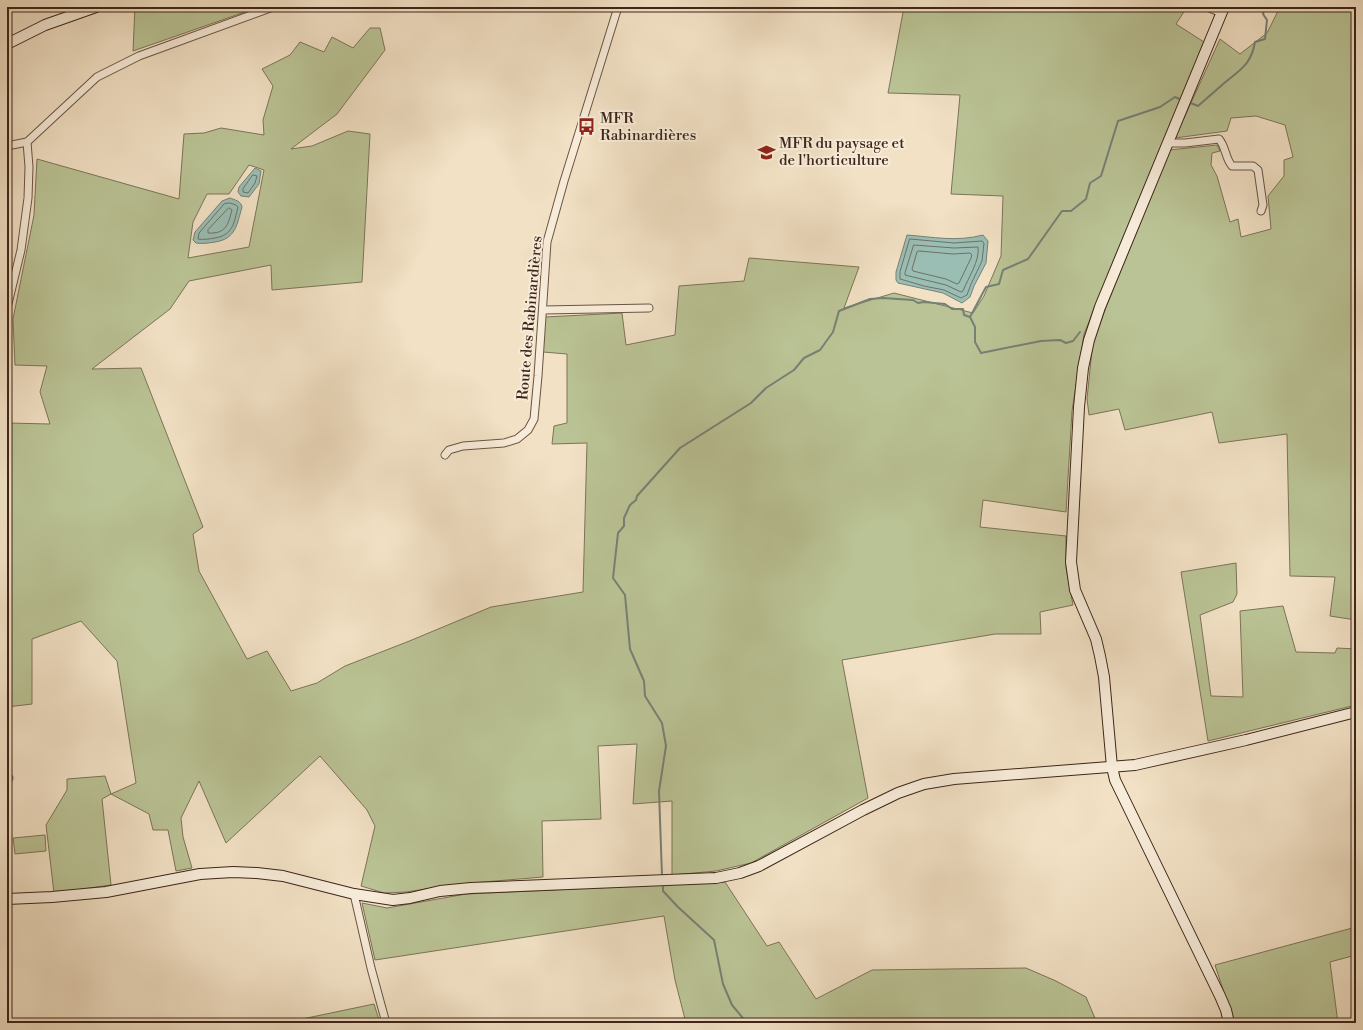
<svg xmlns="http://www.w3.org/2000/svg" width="1363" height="1030" font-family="'Libre Bodoni',serif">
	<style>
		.green { fill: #bac395; stroke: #7c7457; fill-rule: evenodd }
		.water { fill: #9bbeb4; stroke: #768176 }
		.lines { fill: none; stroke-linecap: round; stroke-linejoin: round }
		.shore { stroke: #6c7266; stroke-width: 1 }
		.stream { stroke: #768176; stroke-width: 2 }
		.street-casing { stroke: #6b5444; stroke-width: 9 }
		.secondary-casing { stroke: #3e2519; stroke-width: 12 }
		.street { stroke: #f7ecd9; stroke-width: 7 }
		.secondary { stroke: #f7ecd9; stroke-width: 10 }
		.labels { text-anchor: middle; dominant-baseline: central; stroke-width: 4; stroke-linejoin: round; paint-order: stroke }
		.poi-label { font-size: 15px; fill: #3e2519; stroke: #f7ecd9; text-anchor: start }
		.street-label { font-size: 15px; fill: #3e2519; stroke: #f7ecd9 }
	</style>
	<rect width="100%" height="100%" fill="#f2e1c5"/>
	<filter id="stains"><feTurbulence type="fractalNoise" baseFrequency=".005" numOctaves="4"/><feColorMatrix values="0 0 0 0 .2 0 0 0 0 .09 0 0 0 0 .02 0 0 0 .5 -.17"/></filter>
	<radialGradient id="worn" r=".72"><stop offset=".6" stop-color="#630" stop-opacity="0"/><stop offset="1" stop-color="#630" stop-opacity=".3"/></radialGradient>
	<g class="green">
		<polygon points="135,7 245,7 245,12 133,51"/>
		<path d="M904 7H1187L1176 24 1204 42 1084 334 1072 411 1066 512 983 500 980 527 1066 536V568L1073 605 1040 612 1041 634H995L842 660 868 798 751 863 716 871 672 875V801L633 804 637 744 598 746 601 819 542 821 543 877 459 884 406 892 384 893 361 886 375 826 367 810 320 756 226 843 199 781 181 818 183 837 192 868 176 871 168 830H153L149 814 111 794 102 799 111 885 54 893 46 825 67 790V779L105 776 111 794 136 783 117 661 81 621 32 639V704L7 707V423L50 424 40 392 47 366 15 365 13 319 34 215 37 159 179 199 184 134 204 133 221 128 264 135 263 120 273 86 262 69 290 55 300 42 324 52 332 37 353 48 370 28H380L385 50 337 114 291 149 312 146 348 131 370 134 362 282 272 290 271 265 189 281 170 309 92 369 141 368 203 527 193 534 199 571 247 659 267 651 291 691 317 683 345 666 407 642 491 607 583 592 587 443 552 444 554 426 567 423V354L543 352 545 317 622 313 626 345 675 335 679 286 744 281 749 258 859 267 844 308 894 293 973 313 984 296 1001 256 1003 196 951 194 960 95 888 93ZM249 165 264 170 249 247 188 258 193 222 207 194H229Z"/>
		<polygon points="1280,7 1356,7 1356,620 1330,616 1335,577 1290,576 1287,434 1219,443 1212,412 1125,430 1119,409 1089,415 1087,399 1093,340 1169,150 1217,145 1220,151 1212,153 1211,165 1217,176 1230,222 1238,219 1241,237 1271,229 1268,196 1284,176 1284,160 1293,157 1285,125 1256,116 1231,118 1227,131 1175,138 1220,39 1240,54 1267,33"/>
		<polygon points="1236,563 1237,594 1233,602 1200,615 1211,696 1243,697 1240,611 1283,606 1296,652 1335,653 1337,648 1356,649 1356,705 1208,741 1181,572"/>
		<polygon points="45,835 46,851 15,854 13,838"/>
		<polygon points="725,882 767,946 779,942 816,999 872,970 1026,968 1056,981 1086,997 1097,1023 686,1023 675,980 664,916 375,960 362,903 387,908 466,894"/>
		<polygon points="1356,927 1356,955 1330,962 1338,1023 1234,1023 1215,965"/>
		<polygon points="374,1004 380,1023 283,1023"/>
	</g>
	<g class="water">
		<polygon points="255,168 261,171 259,184 249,197 241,196 238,192 239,187"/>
		<path d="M230 198C235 200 241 201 242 207 237 224 236 239 215 242 209 243 203 244 196 243L193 240 195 232 222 201Z"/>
		<path d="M907 235C933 237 957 242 983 235L988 241 986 263 974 286 970 297 962 303 943 293 898 283 896 280V272Z"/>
	</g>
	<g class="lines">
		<g class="shore">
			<polygon points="253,175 257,176 255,183 248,193 243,192 243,189"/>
			<path d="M230 203 236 205 238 207C234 223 233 235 215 238 209 239 204 240 198 239L199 233 224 204Z"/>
			<path d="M229 208 232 210C228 225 226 234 208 233V230Z"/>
			<polygon points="910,239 954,243 982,241 984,243 982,261 971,284 967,295 961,298 944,290 924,286 900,279 900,272"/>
			<path d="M914 245 954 248 978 247C980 261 968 278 963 291L961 292 946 285 905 275V273Z"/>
			<polygon points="919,251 953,254 970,253 972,255 971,258 959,283 957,284 946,279 913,271 912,269 917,252"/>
		</g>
		<g class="stream">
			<polyline points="1274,7 1276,7"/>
			<path d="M1188 102 1198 106C1206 99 1214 92 1222 85 1239 70 1251 66 1255 42L1265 39 1267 20 1263 14 1265 7"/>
			<polyline points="1080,332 1073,341 1066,343 1060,340 1041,341 981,353 975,342 975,327 970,317 986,287 999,284 1003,270 1028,259 1062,211 1071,211 1086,199 1090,183 1101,176 1118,121 1160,107 1175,97 1182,100"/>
			<polyline points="662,876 659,791 666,746 662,723 645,696 644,681 630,649 625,595 613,578 618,533 624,526 624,518 630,505 636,500 637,496 680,448 751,403 766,388 794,370 804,358 820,350 833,332 839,311 870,299 883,298 913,300 918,303 924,302 945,304 952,309 963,309 964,315 970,317"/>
			<polyline points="663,886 663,891 678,907 714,940 723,984 732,1005 747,1023"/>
		</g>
		<defs>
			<g id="street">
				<polyline points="1207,7 1222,13"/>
				<path d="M1167 143H1185L1219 139C1226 147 1225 158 1232 166H1253L1258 170 1263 205 1261 211"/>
				<polyline points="7,146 27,142 97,77 139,56 273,7"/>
				<polyline points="7,308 21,250 28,198 29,167 27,142"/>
				<polyline points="543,310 649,308"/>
				<polyline points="445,455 449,450 463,446 504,443 517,439 528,430 534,419 538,376 547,242 564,181 618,7"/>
				<polyline points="7,778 9,778"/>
				<polyline points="354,894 371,968 386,1023"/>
			</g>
			<g id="secondary">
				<polyline points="1224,7 1100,307 1089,340 1083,368 1079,407 1071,562 1075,590 1096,639 1100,656 1104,677 1112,767 1115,780 1220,996 1226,1010 1229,1023"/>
				<polyline points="7,44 45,25 96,7"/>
				<polyline points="7,899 52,897 106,892 200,874 233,872 257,873 283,876 354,894 393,900 410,898 440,891 471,888 716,878 740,873 759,866 863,810 898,793 924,784 954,779 1135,765 1246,740 1356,712"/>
			</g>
		</defs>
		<use href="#street" class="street-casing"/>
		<use href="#secondary" class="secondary-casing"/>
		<use href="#street" class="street"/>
		<use href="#secondary" class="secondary"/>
	</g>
	<defs>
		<symbol id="bus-bare" viewBox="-9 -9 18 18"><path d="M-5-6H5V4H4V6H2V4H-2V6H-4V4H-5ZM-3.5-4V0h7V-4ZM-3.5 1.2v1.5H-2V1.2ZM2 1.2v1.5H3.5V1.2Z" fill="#8f2418" stroke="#f7ecd9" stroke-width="2.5" paint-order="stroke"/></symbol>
		<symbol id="school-bare" viewBox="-9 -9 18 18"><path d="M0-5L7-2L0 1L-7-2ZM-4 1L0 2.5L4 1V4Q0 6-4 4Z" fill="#8f2418" stroke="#f7ecd9" stroke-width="2.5" paint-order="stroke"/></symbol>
	</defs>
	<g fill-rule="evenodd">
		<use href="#bus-bare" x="574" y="114" width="25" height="25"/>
		<use href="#school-bare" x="754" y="140" width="25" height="25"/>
	</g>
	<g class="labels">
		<g class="poi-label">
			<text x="600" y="118">MFR<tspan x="600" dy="17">Rabinardières</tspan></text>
			<text x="779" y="143">MFR du paysage et<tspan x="779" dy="17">de l'horticulture</tspan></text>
		</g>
		<g class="street-label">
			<text transform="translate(530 318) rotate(-85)">Route des Rabinardières</text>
		</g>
	</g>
	<rect width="1363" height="1030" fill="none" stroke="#f2e1c5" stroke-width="24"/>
	<rect x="8" y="8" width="1347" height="1014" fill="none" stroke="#3e2519" stroke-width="2"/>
	<rect x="12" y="12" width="1339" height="1006" fill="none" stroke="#3e2519"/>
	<rect width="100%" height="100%" filter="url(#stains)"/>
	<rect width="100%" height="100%" fill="url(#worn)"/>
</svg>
